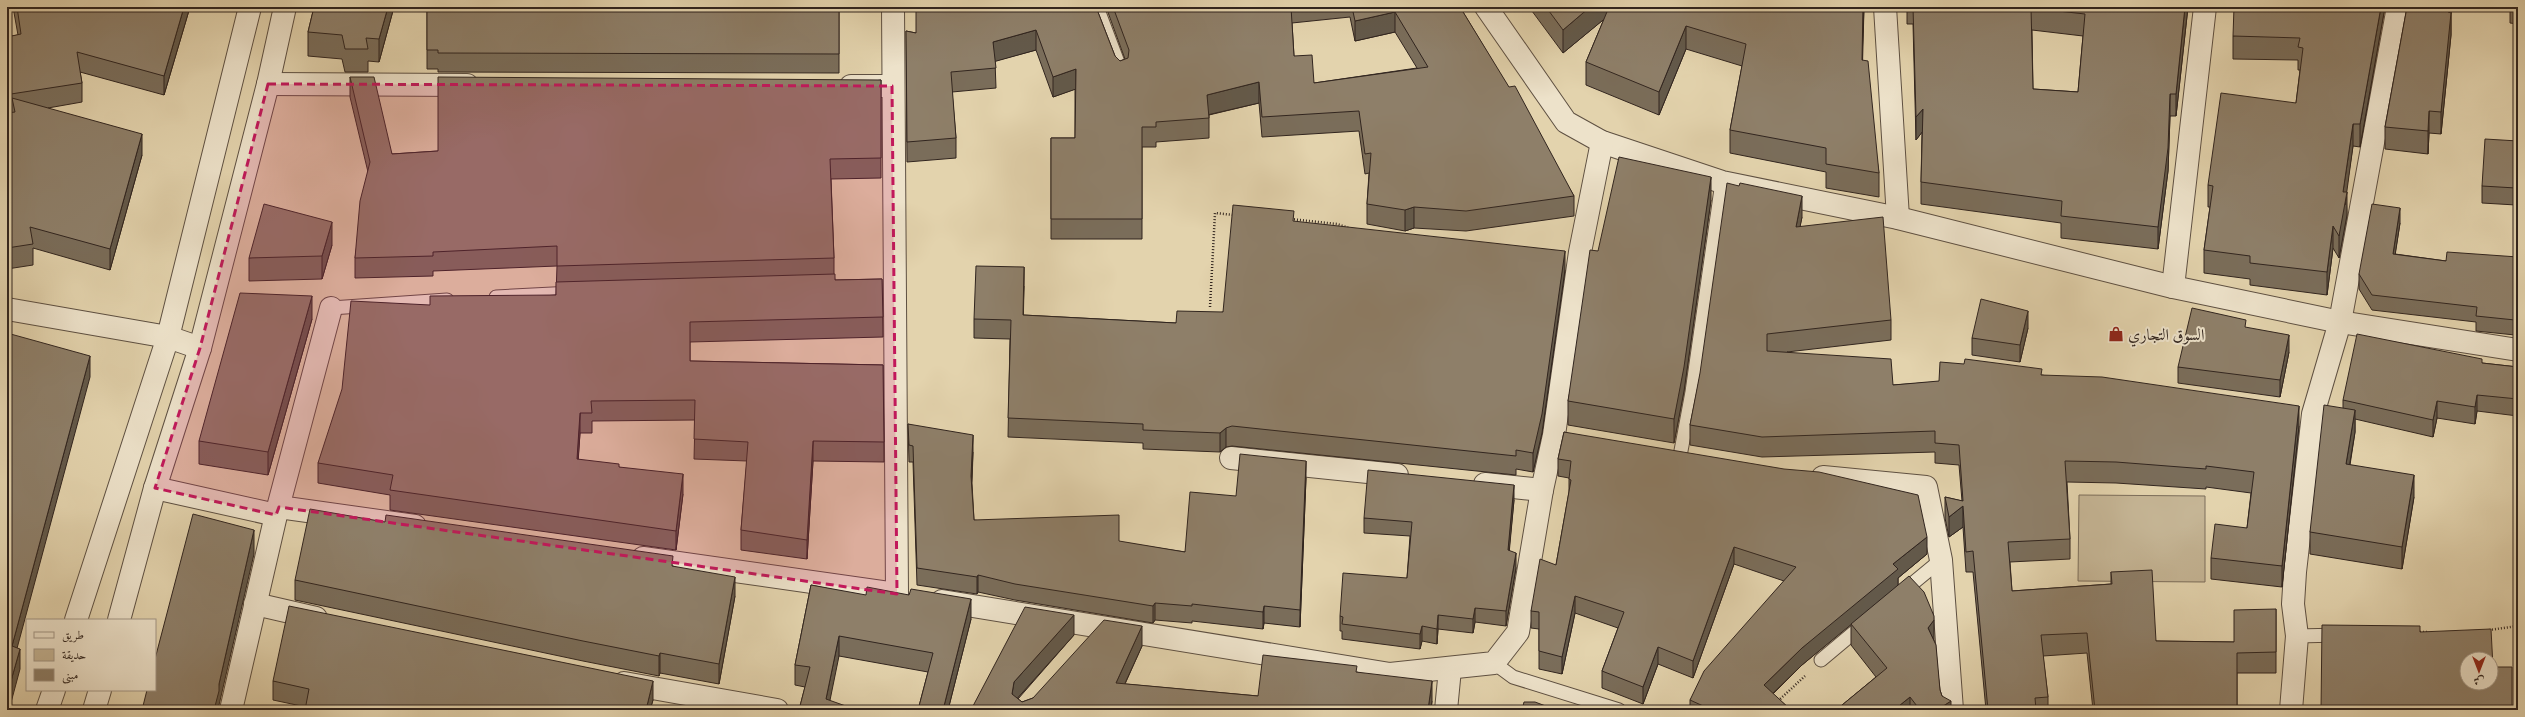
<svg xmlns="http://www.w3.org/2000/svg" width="2525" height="717" font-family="'Gentium Book Plus',Amiri,serif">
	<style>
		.green { fill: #c5b595; stroke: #7b6d5a }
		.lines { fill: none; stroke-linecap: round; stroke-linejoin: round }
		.service-casing { stroke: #5e5042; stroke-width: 15 }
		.minor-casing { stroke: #5e5042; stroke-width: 24 }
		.tertiary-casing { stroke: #5e5042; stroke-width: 24 }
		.path { stroke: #31251f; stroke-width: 2.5; stroke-dasharray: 1 2; stroke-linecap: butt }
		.service { stroke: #ede2ca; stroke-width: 13 }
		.minor { stroke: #ede2ca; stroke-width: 22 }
		.tertiary { stroke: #ede2ca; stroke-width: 22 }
		.wall { fill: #7a6d5a; stroke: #31251f; fill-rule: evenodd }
		.shaded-wall { fill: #63594a; stroke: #31251f }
		.building { fill: #8e7f69; stroke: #31251f; fill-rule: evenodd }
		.marked { fill: #c2185b; fill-opacity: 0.2; stroke: #c2185b; stroke-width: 3; stroke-dasharray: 8 5; stroke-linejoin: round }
		.labels { text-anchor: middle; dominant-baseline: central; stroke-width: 4; stroke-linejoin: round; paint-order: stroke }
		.poi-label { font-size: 16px; fill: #31251f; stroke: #ede2ca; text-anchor: start }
	</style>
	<rect width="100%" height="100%" fill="#e3d3ad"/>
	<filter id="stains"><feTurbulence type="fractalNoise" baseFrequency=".005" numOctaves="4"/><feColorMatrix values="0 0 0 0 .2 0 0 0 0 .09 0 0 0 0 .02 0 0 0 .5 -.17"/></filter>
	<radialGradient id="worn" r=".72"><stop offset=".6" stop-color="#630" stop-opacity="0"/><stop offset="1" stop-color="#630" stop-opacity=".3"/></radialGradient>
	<polygon class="green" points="2079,495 2205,496 2205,582 2078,581"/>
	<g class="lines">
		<defs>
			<g id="service">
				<polyline points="1097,7 1122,73"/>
				<polyline points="496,297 572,293"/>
				<polyline points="331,308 447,300"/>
				<polyline points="1680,456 1692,392 1722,182"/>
				<polyline points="1901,593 1941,560"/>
				<polyline points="2297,636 2340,635"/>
				<polyline points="1821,660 1864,624"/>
				<polyline points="1494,663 1513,677 1619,710"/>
			</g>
			<g id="minor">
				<polyline points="893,7 897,594"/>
				<polyline points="1486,7 1566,122 1602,142 1722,182 1898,218 2173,287 2340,322 2518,350"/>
				<polyline points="1885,7 1898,218"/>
				<polyline points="268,84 467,85"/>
				<polyline points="851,86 892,86"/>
				<polyline points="2173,287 2205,7"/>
				<polyline points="7,309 168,337 200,348"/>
				<polyline points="1231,458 1397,475"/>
				<polyline points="1823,477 1926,487 1941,560 1952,710"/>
				<polyline points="1485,484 1542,490"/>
				<polyline points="155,488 276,515"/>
				<polyline points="279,507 415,526"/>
				<polyline points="643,558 896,594"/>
				<polyline points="942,601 1390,674 1494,663 1518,632 1542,490 1554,435 1580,252 1602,142"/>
				<polyline points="255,604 316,618"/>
				<polyline points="624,683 777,710"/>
				<polyline points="231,710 276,515 331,308"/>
				<polyline points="1446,710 1450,669"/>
				<polyline points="2291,710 2297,636 2293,604 2295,572 2313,414 2340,322 2398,7"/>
			</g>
			<g id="tertiary">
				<polyline points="76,620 168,337 250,7"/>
				<polyline points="119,620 155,488 200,348 268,84 285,7"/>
				<polyline points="47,710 54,690"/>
				<polyline points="94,710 100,690"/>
			</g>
		</defs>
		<use href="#service" class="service-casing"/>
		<use href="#minor" class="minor-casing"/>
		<use href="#tertiary" class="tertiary-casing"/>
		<g class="path">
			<polyline points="1291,219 1337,224 1349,228"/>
			<polyline points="1210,307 1215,213 1234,215"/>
			<polyline points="2489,630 2518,626"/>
			<polyline points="2417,632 2428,632"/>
			<polyline points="1778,701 1805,676"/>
		</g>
		<use href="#service" class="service"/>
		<use href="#minor" class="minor"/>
		<use href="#tertiary" class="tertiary"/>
	</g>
	<g class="wall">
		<polygon points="13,7 190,7 164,95 80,72 82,83 82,102 48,108 142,155 110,270 33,248 33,265 7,269 7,113 11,113 7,87 7,37 18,35"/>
		<polygon points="314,7 394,7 379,62 368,61 368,72 345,72 342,59 308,56 308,32"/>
		<polygon points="427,7 839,7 839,73 438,72 438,69 427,69"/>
		<path d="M1096 7 1115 56 1120 61 1125 59 1106 7H1460L1574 196V216L1466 231 1414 228 1405 231 1367 224V204L1369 173 1365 174 1359 131 1262 137 1259 103 1209 115V138L1156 142V147H1142V239H1051V138H1075V89L1053 97 1036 50 995 61 996 88 952 92 956 138V158L907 162 906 31 916 33ZM1350 17 1355 41 1395 32 1417 68 1314 83 1294 56 1292 23Z"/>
		<polygon points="1529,7 1864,7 1862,60 1879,173 1879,197 1826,188 1826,172 1730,153 1730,130 1742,66 1686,49 1659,115 1586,85 1586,62 1604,19 1563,53"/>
		<path d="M1907 7H2188L2176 116H2170L2168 171 2158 249 2061 238V223L1921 204V182L1922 132 1916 140 1913 24H1907ZM2032 30 2083 36 2078 92 2033 89Z"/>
		<polygon points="2385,7 2360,147 2353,146 2346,192 2347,215 2339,258 2333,248 2327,295 2250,285 2250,279 2204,273 2204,250 2210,207 2208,207 2208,185 2296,103 2300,70 2298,70 2298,60 2233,59 2233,36"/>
		<polygon points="2407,7 2452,7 2451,14 2451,35 2441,134 2429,133 2428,154 2385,149 2385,127"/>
		<polygon points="2510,7 2518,7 2518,24 2510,23"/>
		<polygon points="350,77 392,154 438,151 881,80 881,178 831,179 834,258 834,274 835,280 882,279 883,337 690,342 690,361 883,365 884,462 813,461 807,559 741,550 741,530 747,461 694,459 695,420 592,421 592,433 580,433 578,460 619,467 683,494 676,550 390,510 390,495 318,483 318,463 430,305 556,295 557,266 433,271 433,276 355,278 355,258 368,172 350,97"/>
		<polygon points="2518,141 2518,176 2516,205 2482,203 2482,186"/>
		<polygon points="1739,186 1802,217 1800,226 1891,320 1891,340 1787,352 1893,385 2042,375 2299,426 2282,587 2211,579 2211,558 2247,528 2251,493 2206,487 2206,489 2116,483 2067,482 2070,539 2070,559 2010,562 2012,591 2111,584 2111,572 2156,641 2234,642 2276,609 2276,673 2237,673 2237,710 2093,710 2087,653 2043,656 2048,697 2048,710 1986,710 1973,572 1966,572 1963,527 1949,537 1945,518 1945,497 1962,501 1959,465 1935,463 1935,452 1762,457 1690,445 1690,425"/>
		<polygon points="1711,200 1684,391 1674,443 1568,425 1568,401 1598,251"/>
		<polygon points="1294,222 1565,270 1542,433 1533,472 1516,469 1516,475 1232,446 1226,447 1220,452 1143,449 1143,443 1008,437 1010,339 974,338 974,319 1024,286 1023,315 1176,323 1223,312"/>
		<polygon points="2400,223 2395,254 2446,261 2518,257 2518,329 2516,329 2515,335 2476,331 2476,322 2372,310 2359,289 2359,274"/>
		<polygon points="332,245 322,279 249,281 249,258"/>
		<polygon points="312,319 268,475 199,464 199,441"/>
		<polygon points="2028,328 2020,362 1972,355 1972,338"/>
		<polygon points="2289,352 2280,397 2178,383 2178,367"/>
		<polygon points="2482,363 2518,367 2518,416 2477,411 2475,424 2437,418 2433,437 2355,419 2355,432 2350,465 2414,497 2402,569 2310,554 2310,532 2343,408 2343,400"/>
		<polygon points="908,424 973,452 972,483 974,520 1185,552 1236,496 1306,478 1300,627 1264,623 1263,629 1192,621 1192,623 1155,620 1153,623 1015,600 978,592 977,594 917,585 913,462 909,462"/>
		<polygon points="1564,432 1927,554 1898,578 1898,585 1934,641 1940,690 1942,696 1951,710 1836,710 1876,677 1851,645 1851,624 1802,665 1773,694 1791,710 1690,710 1690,700 1784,581 1734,564 1693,678 1658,664 1643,704 1602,688 1602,671 1618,628 1575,613 1562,674 1539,669 1539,629 1531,628 1531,611 1556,565 1569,492 1569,478 1558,476 1558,459"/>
		<polygon points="1514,500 1509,550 1516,568 1506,626 1475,622 1473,633 1438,629 1437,644 1422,641 1420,649 1342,639 1342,631 1340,631 1340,616 1407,578 1410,536 1364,533 1364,518"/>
		<polygon points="385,522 673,566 735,596 719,684 660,673 659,676 583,661 295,600 295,580"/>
		<polygon points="811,585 971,619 948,710 918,710 928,672 839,656 799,710 805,687 795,685 795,665"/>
		<polygon points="1074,635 1018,699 1022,702 1033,698 1142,646 1125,684 1258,696 1357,672 1432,701 1431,710 973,710 973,706"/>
		<polygon points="273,681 653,700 650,710 305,710 306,707 273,700"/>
	</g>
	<g class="shaded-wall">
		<polygon points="184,7 190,7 164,95 164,76"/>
		<polygon points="388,7 394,7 379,62 379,39"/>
		<polygon points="1590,7 1619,7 1563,53 1563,30"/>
		<polygon points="1863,7 1864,7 1862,83 1862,60"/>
		<polygon points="2185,7 2188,7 2176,116 2176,94"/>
		<polygon points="2381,7 2385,7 2360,147 2360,124"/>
		<polygon points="2449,7 2452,7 2451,14 2451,35 2441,134 2441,112 2448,12"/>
		<polygon points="1395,12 1395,32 1355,41 1355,21"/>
		<polygon points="1686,26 1686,49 1659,115 1659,92"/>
		<polygon points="1036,30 1036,50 993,62 993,42"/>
		<polygon points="1076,69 1076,89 1053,97 1053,77"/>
		<polygon points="1259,82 1259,103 1207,115 1207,95"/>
		<polygon points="2170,94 2170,116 2168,171 2158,249 2158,227"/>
		<polygon points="1923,109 1923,131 1916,140 1916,117"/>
		<polygon points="2429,111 2429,133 2428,154 2428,131"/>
		<polygon points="2353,124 2353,146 2345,205 2347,192 2347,215 2339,258 2339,236 2343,192"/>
		<polygon points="142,134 142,155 110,270 110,249"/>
		<polygon points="2518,159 2518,176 2516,205 2516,188"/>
		<polygon points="1711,177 1711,200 1684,391 1674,443 1674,419"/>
		<polygon points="1802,196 1802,217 1796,247 1796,227"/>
		<polygon points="1414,207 1414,228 1405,231 1405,210"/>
		<polygon points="2400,208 2400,223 2393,269 2393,254"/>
		<polygon points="332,222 332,245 322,279 322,256"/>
		<polygon points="2333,226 2333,248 2327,295 2327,272"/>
		<polygon points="1565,251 1565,270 1542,433 1533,472 1533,453"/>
		<polygon points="1024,267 1024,286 1023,334 1023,315"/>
		<polygon points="312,296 312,319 268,475 268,452"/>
		<polygon points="2028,311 2028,328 2020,362 2020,345"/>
		<polygon points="2516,314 2516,329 2515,335 2515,320"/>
		<polygon points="2289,335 2289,352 2280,397 2280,380"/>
		<polygon points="90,356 90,377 12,667 12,646"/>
		<polygon points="2477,395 2477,411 2475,424 2475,407"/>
		<polygon points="2437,401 2437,418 2433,437 2433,420"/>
		<polygon points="2299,406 2299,426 2282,587 2282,566"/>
		<polygon points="2355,410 2355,432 2346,486 2346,464"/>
		<polygon points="580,413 580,433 577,479 577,459"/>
		<polygon points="1226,428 1226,447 1220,452 1220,433"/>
		<polygon points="973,435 973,452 971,493 971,476"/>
		<polygon points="813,441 813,461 807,559 807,540"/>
		<polygon points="1306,461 1306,478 1300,627 1300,610"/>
		<polygon points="683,474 683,494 676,550 676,531"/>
		<polygon points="2414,475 2414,497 2402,569 2402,547"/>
		<polygon points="1514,485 1514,500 1508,565 1508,550"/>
		<polygon points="1963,506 1963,527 1949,537 1949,517"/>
		<polygon points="254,530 254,554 219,705 219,710 214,710 219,684"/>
		<polygon points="1927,537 1927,554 1898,578 1898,586 1802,665 1764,702 1764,685 1802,648 1893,564"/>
		<polygon points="1734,547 1734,564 1693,678 1693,661"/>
		<polygon points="1516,553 1516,568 1506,626 1506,611"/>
		<polygon points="978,575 978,592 977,594 977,577"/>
		<polygon points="735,577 735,596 719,684 719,664"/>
		<polygon points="1575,596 1575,613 1562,674 1562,657"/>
		<polygon points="971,599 971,619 948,710 943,710"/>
		<polygon points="1155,603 1155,620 1153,623 1153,606"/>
		<polygon points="1264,606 1264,623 1263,629 1263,612"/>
		<polygon points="1475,608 1475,622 1473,633 1473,619"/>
		<polygon points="1074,615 1074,635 1014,702 1012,694 1014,682"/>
		<polygon points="1438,615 1438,629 1437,644 1437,629"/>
		<polygon points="1934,620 1934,641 1928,628"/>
		<polygon points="1142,626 1142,646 1116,703 1116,683"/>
		<polygon points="1422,626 1422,641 1420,649 1420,634"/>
		<polygon points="839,636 839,656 828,710 826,699"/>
		<polygon points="1658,647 1658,664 1643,704 1643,687"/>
		<polygon points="20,649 20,669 9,710 7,710 7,695"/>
		<polygon points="660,653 660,673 659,676 659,656"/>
		<polygon points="653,681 653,700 650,710 646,710"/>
		<polygon points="1432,681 1432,701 1431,710 1428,710"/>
		<polygon points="1910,697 1910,710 1894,710"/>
		<polygon points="1951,701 1951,710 1937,710"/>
	</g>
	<g class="building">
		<polygon points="17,7 184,7 164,76 77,52 82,83 11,94 7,67 7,37 21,34"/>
		<polygon points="314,7 388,7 379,39 366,38 368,49 345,49 342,35 308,32"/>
		<polygon points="427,7 839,7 839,54 438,53 438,50 427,50"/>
		<polygon points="916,7 1096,7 1115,56 1120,61 1128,58 1129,50 1113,7 1291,7 1294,56 1312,55 1314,83 1428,67 1395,12 1355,21 1352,7 1460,7 1509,87 1515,86 1574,196 1466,211 1414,207 1405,210 1367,204 1371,153 1365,154 1359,111 1262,117 1259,82 1207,95 1209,118 1156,122 1156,127 1142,127 1142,219 1051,219 1051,138 1075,138 1076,69 1053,77 1036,30 993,42 996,68 951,72 956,138 907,142 906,31 916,33"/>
		<polygon points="1546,7 1590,7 1563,30"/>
		<polygon points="1609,7 1863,7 1862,60 1868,61 1879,173 1826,164 1826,148 1730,130 1746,44 1686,26 1659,92 1586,62"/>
		<path d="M1913 7H2185L2176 94H2170L2168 148 2158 227 2061 216 2062 201 1921 182 1923 109 1916 117ZM2031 8 2085 14 2078 92 2033 89Z"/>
		<polygon points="2234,7 2381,7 2360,124 2353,124 2343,192 2347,192 2339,236 2333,226 2327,272 2250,263 2250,256 2204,250 2213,186 2208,185 2221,93 2296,103 2303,48 2298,47 2300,38 2233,36"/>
		<polygon points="2407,7 2449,7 2448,12 2451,13 2441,112 2429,111 2428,131 2385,127"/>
		<polygon points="350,77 374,77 392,154 438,151 438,77 881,80 881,158 830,159 834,258 557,266 557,246 433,252 433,256 355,258 360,201 370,162"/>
		<polygon points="12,98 142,134 110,249 30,227 33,244 7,248 7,113 15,112"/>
		<polygon points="2485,139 2518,141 2518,159 2516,188 2482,186"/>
		<polygon points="1619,157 1711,177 1684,367 1674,419 1568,401 1590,250 1598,251"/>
		<polygon points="1727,183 1739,186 1740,183 1802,196 1796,227 1883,217 1891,320 1767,334 1767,351 1891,359 1893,385 1939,381 1940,362 1964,364 1965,359 2042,369 2041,375 2102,377 2299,406 2282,566 2211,558 2215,524 2247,528 2254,472 2206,466 2206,469 2116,462 2065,461 2070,539 2008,542 2012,591 2112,584 2111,572 2152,570 2156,641 2234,642 2234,610 2276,609 2276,652 2237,653 2237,710 2095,710 2087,633 2041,635 2048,697 2035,698 2036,710 1988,710 1973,551 1966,552 1963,506 1949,517 1945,497 1963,501 1959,445 1935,443 1935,431 1762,437 1690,425 1700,373"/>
		<polygon points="264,204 332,222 322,256 249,258"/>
		<polygon points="2372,204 2400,208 2393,254 2446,261 2447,252 2518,257 2518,314 2516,314 2515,320 2476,316 2477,307 2372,295 2359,274"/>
		<polygon points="1233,205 1294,211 1293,221 1565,251 1542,414 1533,453 1516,450 1516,456 1232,426 1226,428 1220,433 1143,430 1143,424 1008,418 1011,320 974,319 976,266 1024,267 1023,315 1176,323 1177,311 1223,312"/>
		<polygon points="835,274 835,280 882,279 883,317 690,322 690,361 883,365 884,442 813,441 807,540 741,530 748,442 694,439 695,400 591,401 592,413 580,413 577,459 619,464 619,467 683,474 676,531 390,490 393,475 318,463 342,389 351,301 430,305 430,296 556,295 556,282"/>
		<polygon points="240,293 312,296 268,452 199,441"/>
		<polygon points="1981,299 2028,311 2020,345 1972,338"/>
		<polygon points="2192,308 2246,320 2245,327 2289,335 2280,380 2178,367"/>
		<polygon points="7,333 90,356 12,646 20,649 7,695"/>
		<polygon points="2357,334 2482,359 2482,363 2518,367 2518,399 2477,395 2475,407 2437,401 2433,420 2343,400"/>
		<polygon points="2324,405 2355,410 2346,464 2414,475 2402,547 2310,532"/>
		<polygon points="908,424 973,435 971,476 974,520 1119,515 1119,541 1185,552 1190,492 1236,496 1240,454 1306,461 1300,610 1264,606 1263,612 1192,604 1192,606 1155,603 1153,606 1015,584 978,575 977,577 917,568 913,446 909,445"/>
		<polygon points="1564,432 1784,469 1819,472 1918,495 1927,537 1893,564 1898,569 1802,648 1764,685 1791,710 1712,710 1690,700 1704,671 1796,567 1734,547 1693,661 1658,647 1643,687 1602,671 1624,612 1575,596 1562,657 1539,651 1539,612 1531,611 1540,559 1556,565 1571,480 1569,479 1571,461 1558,459"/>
		<polygon points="1368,470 1514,485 1508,550 1516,553 1506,611 1475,608 1473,619 1438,615 1437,629 1422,626 1420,634 1342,624 1343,617 1340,616 1343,573 1407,578 1412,522 1364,518"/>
		<polygon points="310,509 385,522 386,515 673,556 672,566 735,577 719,664 660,653 659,656 583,641 295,580"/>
		<polygon points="193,514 254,530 219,684 219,691 214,710 142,710 147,690 155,690 155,659"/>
		<polygon points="1909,576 1924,592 1934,616 1934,620 1928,628 1936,645 1940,690 1942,696 1951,701 1937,710 1920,710 1910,697 1894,710 1836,710 1887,668 1851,624"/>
		<polygon points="811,585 866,595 867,587 909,595 911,589 971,599 943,710 918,710 933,653 839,636 826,699 857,710 799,710 810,667 795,665"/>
		<polygon points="289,606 653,681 646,710 305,710 309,689 273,681"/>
		<polygon points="1025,607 1074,615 1014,682 1012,694 1022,702 1033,698 1104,620 1142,626 1116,683 1258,696 1263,655 1357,666 1356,672 1432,681 1428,710 991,710 973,706"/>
		<path d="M2322 625 2420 626V632L2491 629 2493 667H2512V710H2321ZM2467 659H2491V683H2467Z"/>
		<polygon points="1524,702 1535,702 1551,708 1551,710 1522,710"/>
	</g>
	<path class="marked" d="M268 84 892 86 897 594 279 507 276 515 155 488 200 348Z"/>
	<defs>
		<symbol id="shop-bare" viewBox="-9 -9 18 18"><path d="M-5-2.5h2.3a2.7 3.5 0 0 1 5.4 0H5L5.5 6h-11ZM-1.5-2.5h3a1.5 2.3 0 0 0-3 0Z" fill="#8f2418" stroke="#ede2ca" stroke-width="2.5" paint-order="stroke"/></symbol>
	</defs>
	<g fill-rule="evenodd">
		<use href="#shop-bare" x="2105" y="323" width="22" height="22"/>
	</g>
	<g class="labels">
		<g class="poi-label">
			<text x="2128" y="334">السوق التجاري</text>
		</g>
	</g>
	<rect width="2525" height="717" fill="none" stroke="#e3d3ad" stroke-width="24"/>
	<rect x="8" y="8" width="2509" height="701" fill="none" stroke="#31251f" stroke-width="2"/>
	<rect x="12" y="12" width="2501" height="693" fill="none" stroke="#31251f"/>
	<rect x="26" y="619" width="130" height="72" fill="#ede2ca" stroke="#a29686"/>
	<rect x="34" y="632" width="20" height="6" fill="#ede2ca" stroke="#a29686"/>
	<text x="62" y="639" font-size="12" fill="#31251f">طريق</text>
	<rect x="34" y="649" width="20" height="12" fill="#c5b595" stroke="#a29686"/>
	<text x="62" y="659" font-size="12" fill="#31251f">حديقة</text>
	<rect x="34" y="669" width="20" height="12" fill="#8e7f69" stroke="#a29686"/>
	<text x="62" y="679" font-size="12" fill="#31251f">مبنى</text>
	<g transform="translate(2479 671) rotate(180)"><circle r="19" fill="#ede2ca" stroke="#a29686"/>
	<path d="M0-3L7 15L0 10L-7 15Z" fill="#8f2418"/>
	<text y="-6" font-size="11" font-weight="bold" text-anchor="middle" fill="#31251f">ش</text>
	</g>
	<rect width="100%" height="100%" filter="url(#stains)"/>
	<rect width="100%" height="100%" fill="url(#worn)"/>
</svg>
